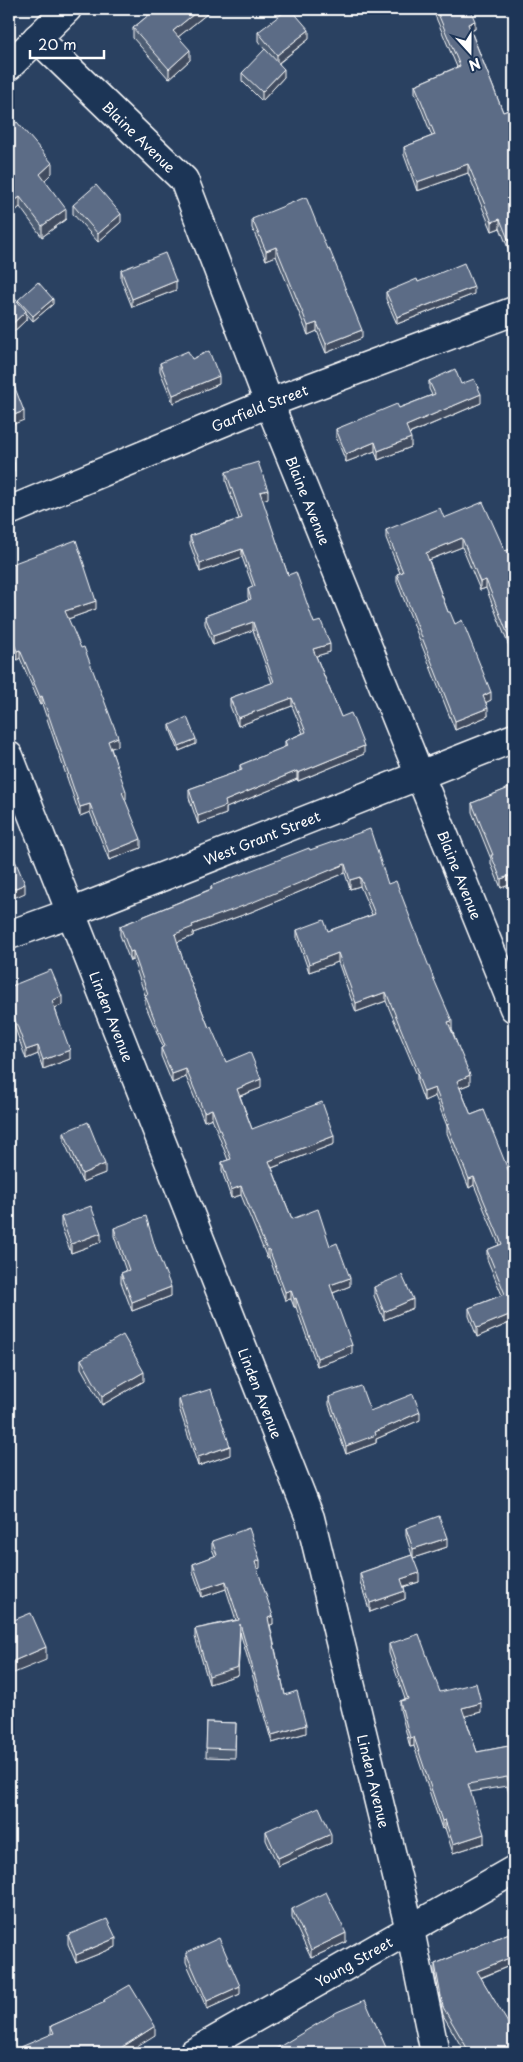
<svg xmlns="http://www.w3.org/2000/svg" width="523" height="2062" font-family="'Playpen Sans',sans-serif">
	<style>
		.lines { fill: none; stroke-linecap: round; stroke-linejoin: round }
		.minor-casing { stroke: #fff; stroke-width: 31 }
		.minor { stroke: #1d3557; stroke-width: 28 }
		.wall { fill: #4e5d73; stroke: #fff }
		.shaded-wall { fill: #404c5e; stroke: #fff }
		.building { fill: #5b6c86; stroke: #fff }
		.labels { text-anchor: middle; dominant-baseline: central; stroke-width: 5; stroke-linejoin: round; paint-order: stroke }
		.street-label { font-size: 14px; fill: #fff; stroke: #1d3557 }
	</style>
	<rect width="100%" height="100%" fill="#2a4161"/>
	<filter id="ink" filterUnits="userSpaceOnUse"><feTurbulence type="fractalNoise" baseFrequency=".02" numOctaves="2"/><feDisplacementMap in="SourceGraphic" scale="10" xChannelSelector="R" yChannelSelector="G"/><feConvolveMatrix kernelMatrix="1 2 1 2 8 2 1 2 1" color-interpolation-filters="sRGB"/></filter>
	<g filter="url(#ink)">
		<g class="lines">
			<defs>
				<g id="minor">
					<path id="s1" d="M37 38 184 180 269 403 514 1008"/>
					<polyline points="9,66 67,9"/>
					<path id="s2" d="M9 511 269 403 514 311"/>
					<path id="s3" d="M9 756 310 1518 410 1930 435 2053"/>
					<path id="s4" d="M9 935 70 913 514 738"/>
					<path id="s5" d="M193 2053 514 1870"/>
				</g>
			</defs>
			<use href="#minor" class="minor-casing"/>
			<use href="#minor" class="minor"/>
		</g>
		<g class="wall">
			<polygon points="156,9 213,9 178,37 190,60 169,79 133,38 133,28"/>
			<polygon points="434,9 470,9 475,29 471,31 503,112 514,108 514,263 500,228 492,231 468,173 417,191 404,155 404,147 432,136 415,93 415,85 457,67 434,13"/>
			<polygon points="258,32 309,39 279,63 284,77 262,101 242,81 242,73 266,51 258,41"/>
			<polygon points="9,129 52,173 45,180 66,219 42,237 20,207 9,216"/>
			<polygon points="73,205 121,222 98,242 73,214"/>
			<polygon points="252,219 362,338 326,353 317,331 308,335 276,256 266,260 252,228"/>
			<polygon points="121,270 176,290 132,307 121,279"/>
			<polygon points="418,282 474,294 397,324 386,299 386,292"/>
			<polygon points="9,292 18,303 18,300 53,304 33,321 26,313 26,320 9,336"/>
			<polygon points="192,359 219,384 173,403 160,371 160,363"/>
			<polygon points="429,381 461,384 481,403 409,434 411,447 378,460 375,451 346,462 336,437 336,429 399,408 432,395 429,389"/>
			<polygon points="514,415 514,439 509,426 509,416"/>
			<polygon points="514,467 514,480 513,477 513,468"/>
			<polygon points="226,472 268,498 262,500 288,575 330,652 316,656 341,717 364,754 298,781 297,779 226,808 226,814 198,824 189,798 189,789 240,771 240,765 285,747 285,741 303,733 292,706 238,726 230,706 230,698 272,683 253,630 213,645 205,624 205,616 249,600 248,597 248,589 253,587 242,557 200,572 190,544 190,536 239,519 226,481"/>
			<polygon points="444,518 505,551 514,548 514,659 486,588 480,590 462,547 429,560 448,612 455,624 491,700 486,702 488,716 455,730 397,582 397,574 400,573 386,538 386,530"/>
			<polygon points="9,565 96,609 68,619 118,746 111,748 126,800 125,800 141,848 109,860 90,812 80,816 42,704 40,705 20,658 17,660 9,640"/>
			<polygon points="170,725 196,744 179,751 170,729"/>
			<polygon points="514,786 514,889 512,884 501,888 491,864 491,859 472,812 472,803"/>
			<polygon points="310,850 388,884 452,1029 470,1084 460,1088 471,1115 484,1110 514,1321 477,1337 469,1316 469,1308 502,1295 487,1259 487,1250 499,1245 474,1185 469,1188 447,1133 447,1126 435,1096 424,1101 417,1082 417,1075 386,1001 356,1012 338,962 309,972 297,938 297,930 328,931 372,915 360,886 350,889 345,873 251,912 193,933 193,936 177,942 186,970 209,1028 226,1062 261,1088 240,1096 252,1129 334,1144 272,1168 292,1219 330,1246 350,1286 333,1293 352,1354 317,1366 296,1307 294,1307 291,1299 285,1300 269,1257 267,1258 241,1195 231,1198 222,1171 222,1162 228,1160 212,1118 204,1121 186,1077 172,1083 161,1056 161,1048 163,1047 145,1004 145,995 133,960 130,961 120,935 120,926 211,889 211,886"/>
			<polygon points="9,987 62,1005 55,1008 70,1059 43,1069 38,1054 26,1059 14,1025"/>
			<polygon points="64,1132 105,1173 82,1182 64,1141"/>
			<polygon points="61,1217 101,1242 71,1253 61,1226"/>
			<polygon points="114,1228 155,1247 171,1296 132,1311 121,1282 121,1273 126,1271 114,1236"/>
			<polygon points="374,1287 413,1308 384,1320 374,1296"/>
			<polygon points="81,1359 144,1381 102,1405 81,1368"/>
			<polygon points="329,1397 370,1411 420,1420 376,1439 376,1443 346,1454 329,1405"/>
			<polygon points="179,1399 230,1455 198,1466 179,1408"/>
			<polygon points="406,1528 447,1547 413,1558 419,1582 404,1587 405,1599 370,1612 360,1582 360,1573 412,1555 406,1536"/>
			<polygon points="212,1541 260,1568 257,1569 273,1624 270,1625 285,1695 306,1733 272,1743 240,1632 238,1675 209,1684 195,1637 195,1629 236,1620 226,1589 202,1597 193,1572 193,1564 215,1556 212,1549"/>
			<polygon points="389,1644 440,1692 481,1712 465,1716 477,1752 514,1745 514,1810 507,1786 470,1792 484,1843 453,1853 445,1828 442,1829 414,1746 410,1747 400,1709 400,1701 405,1699 389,1653"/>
			<polygon points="207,1722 236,1723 235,1758 206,1757"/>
			<polygon points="266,1831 331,1843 278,1866 266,1840"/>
			<polygon points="292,1909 346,1942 311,1958 292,1918"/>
			<polygon points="514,1931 514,1964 481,1978 514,2034 514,2053 465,2053 443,2015 435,1972 435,1964"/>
			<polygon points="68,1935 116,1947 76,1963 68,1944"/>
			<polygon points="186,1953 240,1994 207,2009 186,1962"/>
			<polygon points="104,2000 155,2035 51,2034 51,2026 104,2003"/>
		</g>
		<g class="shaded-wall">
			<polygon points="200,9 213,9 173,41 173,31"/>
			<polygon points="475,21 475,29 468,32 468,24"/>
			<polygon points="309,30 309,39 277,64 277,55"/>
			<polygon points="190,50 190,60 169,79 169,69"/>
			<polygon points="284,69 284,77 262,101 262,92"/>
			<polygon points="52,163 52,173 40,185 40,174"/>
			<polygon points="468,164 468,173 417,191 417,182"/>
			<polygon points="20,197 20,207 9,216 9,205"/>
			<polygon points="66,209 66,219 42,237 42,226"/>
			<polygon points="121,214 121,222 98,242 98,234"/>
			<polygon points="500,219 500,228 492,231 492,222"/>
			<polygon points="276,247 276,256 266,260 266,251"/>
			<polygon points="176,281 176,290 132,307 132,299"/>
			<polygon points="474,287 474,294 397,324 397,317"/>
			<polygon points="53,299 53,304 33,321 33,316"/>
			<polygon points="26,311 26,320 9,336 9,327"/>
			<polygon points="317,323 317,331 308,335 308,326"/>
			<polygon points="362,330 362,338 326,353 326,344"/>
			<polygon points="219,376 219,384 173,403 173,395"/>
			<polygon points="481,394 481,403 406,435 406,426"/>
			<polygon points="24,411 24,420 9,426 9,417"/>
			<polygon points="411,438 411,447 378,460 378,451"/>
			<polygon points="375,442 375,451 346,462 346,454"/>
			<polygon points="14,463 14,472 9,474 9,465"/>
			<polygon points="268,490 268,498 260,501 260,492"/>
			<polygon points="462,538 462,547 426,561 426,553"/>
			<polygon points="242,549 242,557 200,572 200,563"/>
			<polygon points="486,580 486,588 480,590 480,582"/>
			<polygon points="96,601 96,609 65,620 65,611"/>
			<polygon points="253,622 253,630 213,645 213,636"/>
			<polygon points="330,644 330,652 313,657 313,649"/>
			<polygon points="20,650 20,658 17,660 17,651"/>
			<polygon points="491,692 491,700 483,704 483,696"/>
			<polygon points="42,696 42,704 40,705 40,697"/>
			<polygon points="292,698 292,706 238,726 238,718"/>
			<polygon points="488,708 488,716 455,730 455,721"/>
			<polygon points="118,737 118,746 108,749 108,741"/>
			<polygon points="196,739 196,744 179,751 179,746"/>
			<polygon points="364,746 364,754 298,781 298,773"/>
			<polygon points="297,771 297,779 226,808 226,814 198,824 198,816 225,801"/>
			<polygon points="126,791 126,800 122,801 122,792"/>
			<polygon points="90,804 90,812 80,816 80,807"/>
			<polygon points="141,839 141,848 109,860 109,852"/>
			<polygon points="345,864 345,873 251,912 193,933 193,936 175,943 175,934 192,925"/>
			<polygon points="512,875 512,884 501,888 501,879"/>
			<polygon points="360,877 360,886 350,889 350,880"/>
			<polygon points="25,884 25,893 9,900 9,891"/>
			<polygon points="133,951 133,960 130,961 130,952"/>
			<polygon points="338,953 338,962 309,972 309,964"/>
			<polygon points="386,992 386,1001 356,1012 356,1003"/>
			<polygon points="62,996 62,1005 52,1009 52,1001"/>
			<polygon points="14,1017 14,1025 9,1028 9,1019"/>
			<polygon points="452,1021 452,1029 448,1031 448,1022"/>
			<polygon points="38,1046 38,1054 26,1059 26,1050"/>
			<polygon points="70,1050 70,1059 43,1069 43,1060"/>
			<polygon points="186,1069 186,1077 172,1083 172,1074"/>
			<polygon points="470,1075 470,1084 457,1089 457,1081"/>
			<polygon points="261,1079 261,1088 237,1097 237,1089"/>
			<polygon points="435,1088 435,1096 424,1101 424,1092"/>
			<polygon points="212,1109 212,1118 204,1121 204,1112"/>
			<polygon points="334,1136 334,1144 269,1169 269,1161"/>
			<polygon points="105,1164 105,1173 82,1182 82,1174"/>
			<polygon points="474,1177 474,1185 469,1188 469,1179"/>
			<polygon points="241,1186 241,1195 231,1198 231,1190"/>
			<polygon points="101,1233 101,1242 71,1253 71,1244"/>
			<polygon points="269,1249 269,1257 267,1258 267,1250"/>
			<polygon points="350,1278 350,1286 330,1294 330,1285"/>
			<polygon points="171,1287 171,1296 132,1311 132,1302"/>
			<polygon points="291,1290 291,1299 285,1300 285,1292"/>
			<polygon points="296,1298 296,1307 294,1307 294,1299"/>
			<polygon points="413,1299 413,1308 384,1320 384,1312"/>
			<polygon points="514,1313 514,1321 477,1337 477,1328"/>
			<polygon points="352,1345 352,1354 317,1366 317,1358"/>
			<polygon points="144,1372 144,1381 102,1405 102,1396"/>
			<polygon points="420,1412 420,1420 376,1439 376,1443 346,1454 346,1446 375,1432"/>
			<polygon points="230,1446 230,1455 198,1466 198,1457"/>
			<polygon points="447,1538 447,1547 413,1558 413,1549"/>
			<polygon points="260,1560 260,1568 255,1570 255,1562"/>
			<polygon points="419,1573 419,1582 401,1587 401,1579"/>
			<polygon points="226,1581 226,1589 202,1597 202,1589"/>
			<polygon points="405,1591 405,1599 370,1612 370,1603"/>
			<polygon points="273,1616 273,1624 268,1626 268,1618"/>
			<polygon points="240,1632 238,1675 209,1684 209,1676"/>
			<polygon points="46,1647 46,1660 9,1675 9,1663"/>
			<polygon points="481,1703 481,1712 462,1717 462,1708"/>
			<polygon points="306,1725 306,1733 272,1743 272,1735"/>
			<polygon points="414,1737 414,1746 410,1747 410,1738"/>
			<polygon points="445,1820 445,1828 442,1829 442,1821"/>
			<polygon points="331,1834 331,1843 278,1866 278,1858"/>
			<polygon points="484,1834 484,1843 453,1853 453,1844"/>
			<polygon points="346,1933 346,1942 311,1958 311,1950"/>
			<polygon points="116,1938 116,1947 76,1963 76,1955"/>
			<polygon points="514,1956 514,1964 477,1979 477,1971"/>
			<polygon points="240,1986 240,1994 207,2009 207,2001"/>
			<polygon points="155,2026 155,2035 126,2053 113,2053"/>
		</g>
		<g class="building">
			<polygon points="156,9 200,9 173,31 190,50 169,69 133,28"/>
			<polygon points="288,9 291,9 309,30 277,55 258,32"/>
			<polygon points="436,9 470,9 475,21 468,24 503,112 514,108 514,254 500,219 492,222 468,164 417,182 404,147 435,135 415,85 460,66"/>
			<polygon points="265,49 284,69 262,92 242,73"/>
			<polygon points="17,122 52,163 40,174 66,209 42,226 20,197 9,205 9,129"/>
			<polygon points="96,185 121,214 98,234 73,205"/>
			<polygon points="306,197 327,249 329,248 362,330 326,344 317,323 308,326 276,247 266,251 252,219"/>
			<polygon points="165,253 176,281 132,299 121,270"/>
			<polygon points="464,263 474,287 397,317 386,292 417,279 418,282"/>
			<polygon points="38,282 53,299 33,316 18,300"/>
			<polygon points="9,292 26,311 9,327"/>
			<polygon points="188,351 192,359 209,351 219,376 173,395 160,363"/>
			<polygon points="455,369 461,384 474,379 481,394 406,426 411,438 378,451 375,442 346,454 336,429 397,404 399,408 435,394 429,381"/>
			<polygon points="13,383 24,411 9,417 9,385"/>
			<polygon points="514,415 514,430 509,416"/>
			<polygon points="9,450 14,463 9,465"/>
			<polygon points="258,462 268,490 260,492 288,575 296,572 314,623 321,621 330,644 313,649 341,717 351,713 364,746 298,773 297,771 225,801 226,806 198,816 189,789 242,770 240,765 287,746 285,741 306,732 292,698 238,718 230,698 274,682 253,622 213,636 205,616 251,599 248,589 255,586 242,549 200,563 190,536 242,518 226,472"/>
			<polygon points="483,502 505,551 514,548 514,650 486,580 480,582 462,538 426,553 448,612 450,612 455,624 462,620 491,692 483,696 488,708 455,721 397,574 403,572 386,530 440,508 444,518"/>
			<polygon points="76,540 96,601 65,611 81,648 84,647 118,737 108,741 126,791 122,792 141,839 109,852 90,804 80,807 42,696 40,697 20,650 17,651 9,631 9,618 10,617 9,613 9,565"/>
			<polygon points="187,717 196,739 179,746 170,725"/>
			<polygon points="514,786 514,881 512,875 501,879 491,855 493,855 472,803"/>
			<polygon points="370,829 388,884 396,881 433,977 452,1021 448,1022 470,1075 457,1081 471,1115 484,1110 511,1177 514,1176 514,1313 477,1328 469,1308 505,1294 487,1250 502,1244 474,1177 469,1179 447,1125 449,1124 435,1088 424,1092 417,1074 419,1073 386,992 356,1003 338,953 309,964 297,930 324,920 328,931 375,914 360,877 350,880 345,864 251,903 192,925 193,927 175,934 186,970 209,1028 211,1027 226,1062 250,1052 261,1079 237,1089 252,1129 322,1102 334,1136 269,1161 292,1219 318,1209 330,1246 337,1243 350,1278 330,1285 352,1345 317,1358 296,1298 294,1299 291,1290 285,1292 269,1249 267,1250 241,1186 231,1190 222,1162 231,1159 212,1109 204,1112 186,1069 172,1074 161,1048 165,1046 145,995 148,994 133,951 130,952 120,926 212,889 211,886 309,848 310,850"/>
			<polygon points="11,851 25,884 9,891 9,852"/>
			<polygon points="51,970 62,996 52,1001 70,1050 43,1060 38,1046 26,1050 14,1017 9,1019 9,987"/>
			<polygon points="88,1122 105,1164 82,1174 64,1132"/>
			<polygon points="91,1206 101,1233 71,1244 61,1217"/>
			<polygon points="146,1216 155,1247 171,1287 132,1302 121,1273 129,1270 114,1228"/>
			<polygon points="402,1275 413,1299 384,1312 374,1287"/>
			<polygon points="123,1335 144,1372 102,1396 81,1359"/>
			<polygon points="361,1386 370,1411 413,1394 420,1412 375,1432 376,1435 346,1446 329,1397"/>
			<polygon points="211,1389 230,1446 198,1457 179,1399"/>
			<polygon points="439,1516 447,1538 413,1549 406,1528"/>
			<polygon points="249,1528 260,1560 255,1562 273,1616 268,1618 285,1695 297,1691 306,1725 272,1735 240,1624 238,1667 209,1676 195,1629 239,1620 226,1581 202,1589 193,1564 217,1555 212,1541"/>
			<polygon points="412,1555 419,1573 401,1579 405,1591 370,1603 360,1573"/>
			<polygon points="31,1613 46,1647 9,1663 9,1622"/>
			<polygon points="419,1634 440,1692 476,1683 481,1703 462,1708 477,1752 514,1745 514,1801 507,1777 468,1784 484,1834 453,1844 445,1820 442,1821 414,1737 410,1738 400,1701 408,1699 389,1644"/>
			<polygon points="207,1722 236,1723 235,1749 206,1748"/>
			<polygon points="319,1807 331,1834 278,1858 266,1831"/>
			<polygon points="326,1892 346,1933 311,1950 292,1909"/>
			<polygon points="107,1919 116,1938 76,1955 68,1935"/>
			<polygon points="514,1931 514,1956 477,1971 514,2033 514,2053 470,2053 443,2007 435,1964"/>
			<polygon points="219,1938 240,1986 207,2001 186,1953"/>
			<polygon points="130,1985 155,2026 113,2053 9,2053 9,2052 54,2033 51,2026 105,2002 104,2000"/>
			<polygon points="365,2000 388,2052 391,2050 393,2053 269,2053 337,2012"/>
		</g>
	</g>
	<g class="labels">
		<g class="street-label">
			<text stroke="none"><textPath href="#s1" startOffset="142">Blaine Avenue</textPath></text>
			<text stroke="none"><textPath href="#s2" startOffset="271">Garfield Street</textPath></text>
			<text stroke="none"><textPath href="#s1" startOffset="548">Blaine Avenue</textPath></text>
			<text stroke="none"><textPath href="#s4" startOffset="271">West Grant Street</textPath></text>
			<text stroke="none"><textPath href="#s1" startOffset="952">Blaine Avenue</textPath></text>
			<text stroke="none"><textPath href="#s3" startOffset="280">Linden Avenue</textPath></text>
			<text stroke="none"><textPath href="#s3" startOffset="685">Linden Avenue</textPath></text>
			<text stroke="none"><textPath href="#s3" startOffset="1090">Linden Avenue</textPath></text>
			<text stroke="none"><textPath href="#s5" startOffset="185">Young Street</textPath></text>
		</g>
	</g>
	<rect width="523" height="2062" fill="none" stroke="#1d3557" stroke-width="30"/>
	<rect x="15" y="15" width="493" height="2032" fill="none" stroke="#fff" stroke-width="2" filter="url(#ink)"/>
	<g transform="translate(470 52) rotate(159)" stroke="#1d3557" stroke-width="4" paint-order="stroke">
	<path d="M0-4L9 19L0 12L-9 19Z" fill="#ffffff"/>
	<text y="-8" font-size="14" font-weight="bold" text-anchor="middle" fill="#ffffff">N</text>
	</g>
	<path d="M30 50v8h74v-8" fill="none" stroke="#ffffff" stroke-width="2.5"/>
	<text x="38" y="50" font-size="15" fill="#ffffff" stroke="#1d3557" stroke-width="4" paint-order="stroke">20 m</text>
</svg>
